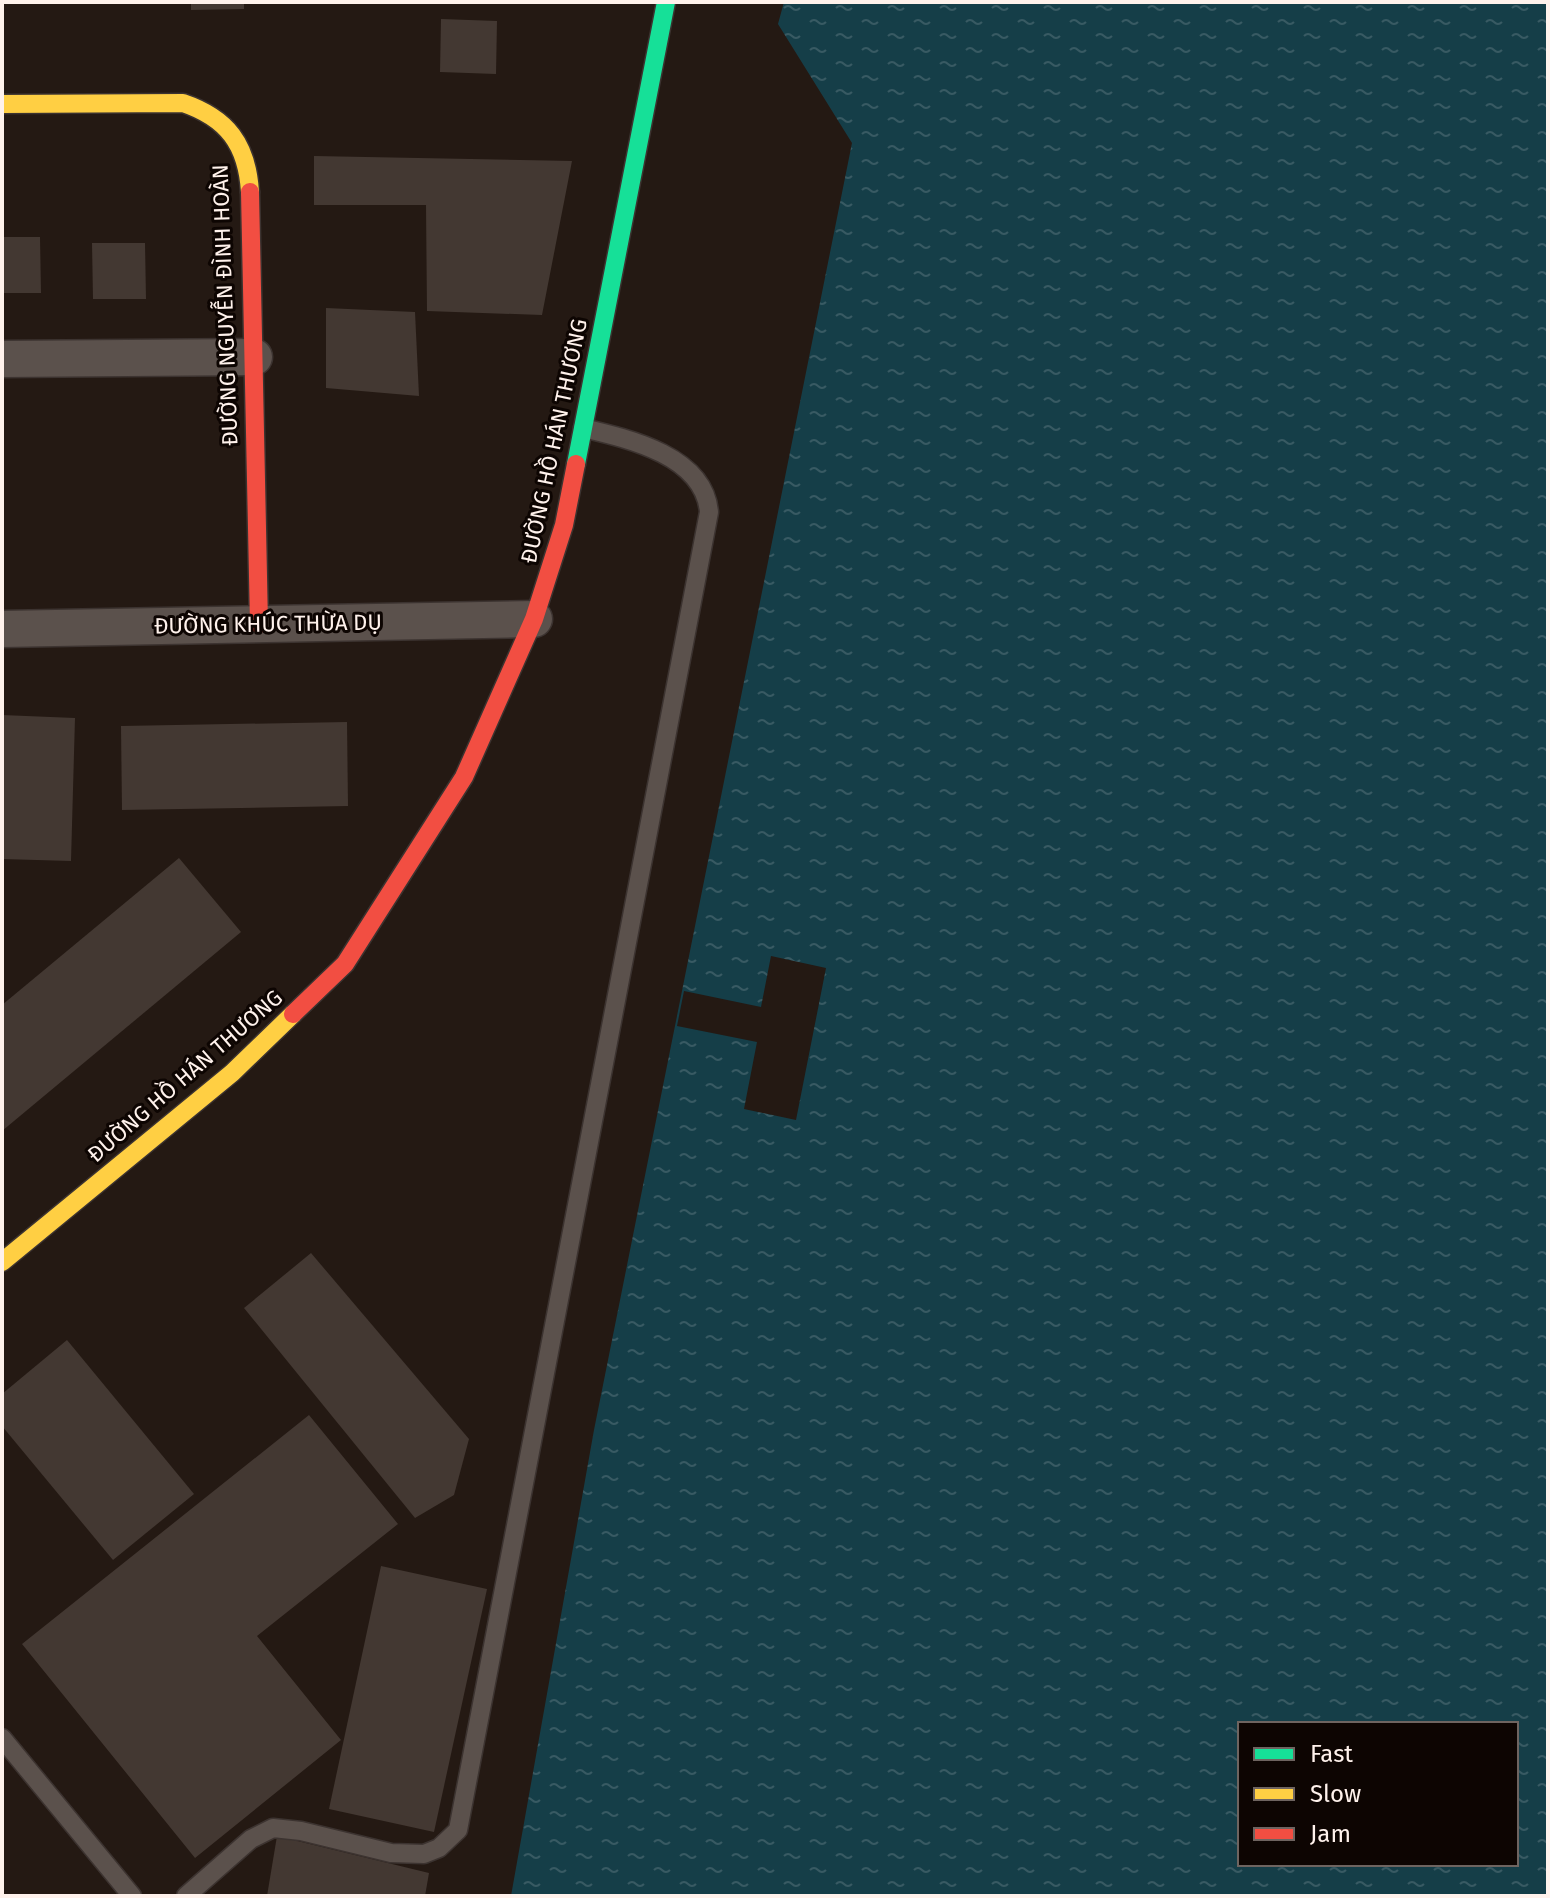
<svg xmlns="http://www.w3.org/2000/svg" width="1550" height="1898" font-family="'Fira Sans',sans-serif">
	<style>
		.water { fill: url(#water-ripples); fill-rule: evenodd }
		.pier { fill: #241913 }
		.building { fill: #433832 }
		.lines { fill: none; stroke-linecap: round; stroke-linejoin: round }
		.lane-casing { stroke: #3c3330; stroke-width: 21 }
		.street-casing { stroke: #3c3330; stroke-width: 39 }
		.fast-casing { stroke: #3c3330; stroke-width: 21 }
		.slow-casing { stroke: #3c3330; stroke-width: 21 }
		.jam-casing { stroke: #3c3330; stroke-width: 21 }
		.lane { stroke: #5b514c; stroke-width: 18 }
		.street { stroke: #5b514c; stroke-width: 36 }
		.fast { stroke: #16e098; stroke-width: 18 }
		.slow { stroke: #ffcf43; stroke-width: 18 }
		.jam { stroke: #f24e42; stroke-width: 18 }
		.labels { text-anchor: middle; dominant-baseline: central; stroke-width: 6; stroke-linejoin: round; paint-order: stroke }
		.street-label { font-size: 22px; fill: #fff2ec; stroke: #0d0502 }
	</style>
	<defs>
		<pattern id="water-ripples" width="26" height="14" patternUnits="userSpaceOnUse" patternTransform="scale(2)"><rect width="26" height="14" fill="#153e48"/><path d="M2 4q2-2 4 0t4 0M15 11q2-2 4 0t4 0" fill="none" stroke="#385a63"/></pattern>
	</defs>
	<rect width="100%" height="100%" fill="#241913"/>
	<path class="water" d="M784 2H1548V1896H511L594 1430 852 143 778 24ZM1240 1724H1516V1864H1240Z"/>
	<polygon class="pier" points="771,956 826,968 796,1120 744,1109 757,1042 677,1026 684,991 761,1007"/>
	<g class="building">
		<polygon points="191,2 244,2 244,9 191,10"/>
		<polygon points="441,19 497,21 496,74 440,72"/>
		<polygon points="314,156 572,161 542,315 427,311 426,205 314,205"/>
		<polygon points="2,237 40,237 41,293 2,293"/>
		<polygon points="92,243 145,243 146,299 93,299"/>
		<polygon points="326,308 415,312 419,396 326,388"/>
		<polygon points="2,715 75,718 71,861 2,859"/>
		<polygon points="347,722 348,806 122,810 121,726"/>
		<polygon points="179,858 241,932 2,1131 2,1005"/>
		<polygon points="311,1253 469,1439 454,1495 415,1518 244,1308"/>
		<polygon points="67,1340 194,1494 113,1560 2,1426 2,1394"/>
		<polygon points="309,1415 398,1524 257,1636 341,1740 195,1858 22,1644"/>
		<polygon points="381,1566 487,1589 434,1832 329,1809"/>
		<polygon points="277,1836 429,1873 425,1896 267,1896"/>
	</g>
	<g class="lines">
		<defs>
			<g id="lane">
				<polyline points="2,1738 132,1896"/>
				<path d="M186 1896 251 1839 273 1828 301 1831 391 1853 424 1854 439 1848 458 1830 709 512C704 456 630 439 583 428"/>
			</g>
			<g id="street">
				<polyline points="2,359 254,357"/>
				<polyline points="2,629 534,619"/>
			</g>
			<polyline id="fast" points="576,464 666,2"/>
			<g id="slow">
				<path d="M2 104 183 103C227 118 247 144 250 192"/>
				<polyline points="2,1262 232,1073 293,1014"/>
			</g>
			<g id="jam">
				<polyline points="250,192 259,624"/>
				<polyline points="293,1014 345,964 464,777 534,619 564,525 576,464"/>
			</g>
		</defs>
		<use href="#lane" class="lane-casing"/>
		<use href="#street" class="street-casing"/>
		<use href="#fast" class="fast-casing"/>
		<use href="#slow" class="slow-casing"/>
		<use href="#jam" class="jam-casing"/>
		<use href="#lane" class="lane"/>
		<use href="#street" class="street"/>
		<use href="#fast" class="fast"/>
		<use href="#slow" class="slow"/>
		<use href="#jam" class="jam"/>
	</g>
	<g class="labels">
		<g class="street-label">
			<text transform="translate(225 305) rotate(-92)">ĐƯỜNG NGUYỄN ĐÌNH HOÀN</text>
			<text transform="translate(554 441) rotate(-78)">ĐƯỜNG HỒ HÁN THƯƠNG</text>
			<text transform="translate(268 624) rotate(-1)">ĐƯỜNG KHÚC THỪA DỤ</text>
			<text transform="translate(185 1076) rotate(-41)">ĐƯỜNG HỒ HÁN THƯƠNG</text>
		</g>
	</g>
	<rect width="1550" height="1898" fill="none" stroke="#fff2ec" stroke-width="8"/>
	<rect x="1238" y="1722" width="280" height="144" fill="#0d0502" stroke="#6e6460" stroke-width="2"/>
	<rect x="1254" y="1748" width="40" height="12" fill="#16e098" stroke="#6e6460" stroke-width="2"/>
	<text x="1310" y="1762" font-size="24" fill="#fff2ec">Fast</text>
	<rect x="1254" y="1788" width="40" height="12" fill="#ffcf43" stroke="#6e6460" stroke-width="2"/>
	<text x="1310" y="1802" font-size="24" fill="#fff2ec">Slow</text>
	<rect x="1254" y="1828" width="40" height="12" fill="#f24e42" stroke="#6e6460" stroke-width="2"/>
	<text x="1310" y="1842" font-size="24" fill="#fff2ec">Jam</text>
</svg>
